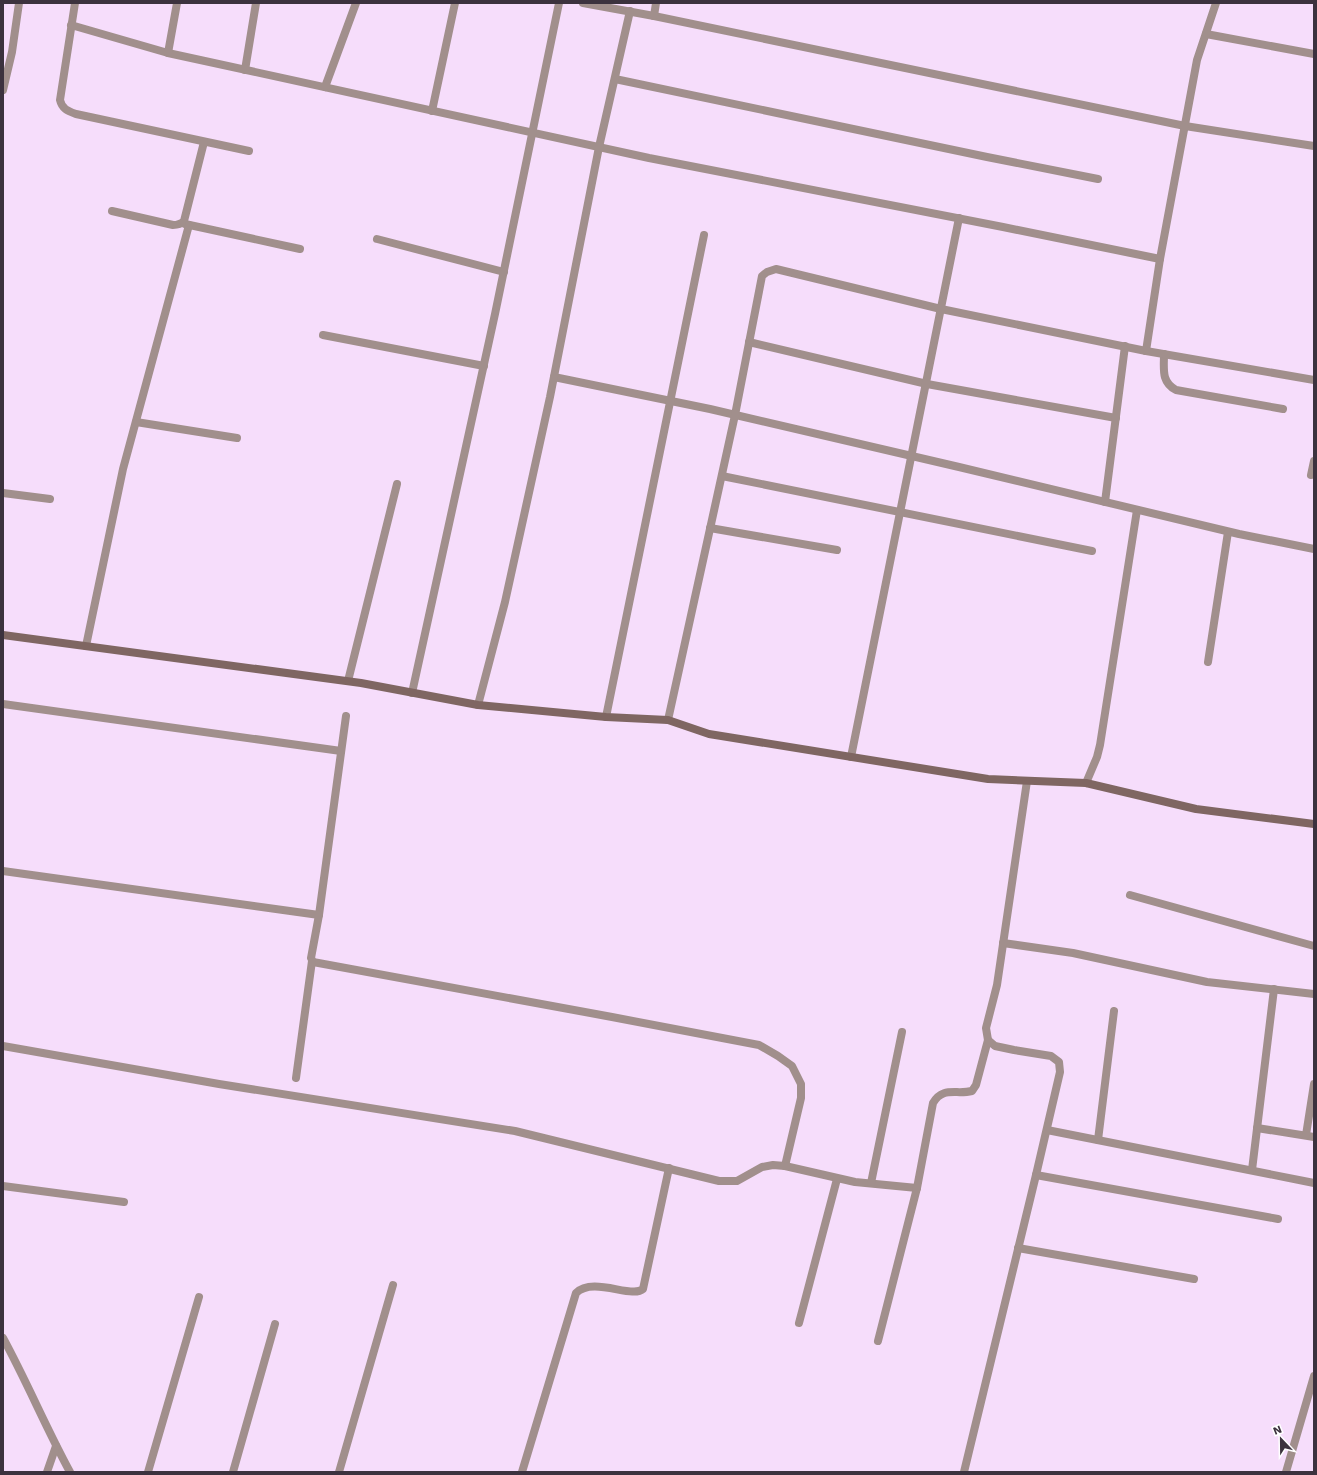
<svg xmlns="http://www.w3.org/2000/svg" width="1317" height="1475" font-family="'Work Sans',sans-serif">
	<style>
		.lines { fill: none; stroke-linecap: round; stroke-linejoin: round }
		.lane { stroke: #a18f8c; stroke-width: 8 }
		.street { stroke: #a18f8c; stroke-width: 8 }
		.secondary { stroke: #7f6662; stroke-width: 8 }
	</style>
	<rect width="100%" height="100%" fill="#f6ddfb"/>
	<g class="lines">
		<g class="lane">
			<polyline points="3,704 341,751"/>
			<polyline points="346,716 319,915 311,958 313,962 612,1017 759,1045 778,1056 792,1066 801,1084 801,1098 785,1166"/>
			<polyline points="3,871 319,915"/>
			<polyline points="296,1078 312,961"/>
			<polyline points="3,1186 124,1202"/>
			<polyline points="148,1472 199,1297"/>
			<polyline points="233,1472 275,1324"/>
		</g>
		<g class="street">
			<path d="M75 3 60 100C62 109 68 111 76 114L249 151"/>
			<polyline points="583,3 654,16 1185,126 1314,146"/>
			<polyline points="654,16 656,3"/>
			<polyline points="71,25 168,53 649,158 1003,227 1160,259"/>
			<polyline points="1206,34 1314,54"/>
			<polyline points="168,53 177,3"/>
			<polyline points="245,70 256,3"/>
			<polyline points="615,79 987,157 1098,179"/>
			<polyline points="325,87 356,3"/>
			<polyline points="3,90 12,52 19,3"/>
			<polyline points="432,111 455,3"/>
			<path d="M112 211 173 225C178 225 181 224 184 221L204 142"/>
			<polyline points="185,224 300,249"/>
			<polyline points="377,239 504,272"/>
			<polyline points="323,335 484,366"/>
			<polyline points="749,342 927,384 1116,418"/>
			<polyline points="1146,351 1160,259 1197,60 1216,3"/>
			<path d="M1164 354C1164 369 1161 382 1176 390L1283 409"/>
			<polyline points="554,377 710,409 959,467 1239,534 1314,549"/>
			<polyline points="136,422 237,438"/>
			<polyline points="1311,475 1314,461"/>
			<polyline points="722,476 1092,551"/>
			<polyline points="3,493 50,499"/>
			<polyline points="1105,502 1125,346"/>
			<polyline points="710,528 837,550"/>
			<polyline points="86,646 123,469 189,225"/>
			<polyline points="1208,662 1228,532"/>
			<polyline points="348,681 397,484"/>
			<polyline points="412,693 495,314 559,3"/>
			<polyline points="478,705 505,602 550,397 599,147 630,11"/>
			<polyline points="606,717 704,235"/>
			<polyline points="668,720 735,415 762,276 767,272 776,269 941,309 1146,351 1314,380"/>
			<polyline points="851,757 959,218"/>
			<polyline points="1086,783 1097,757 1100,745 1137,510"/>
			<polyline points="1130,895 1314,946"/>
			<polyline points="1003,943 1073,953 1207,982 1314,994"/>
			<polyline points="3,1046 219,1084 515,1131 719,1181 737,1181 762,1167 773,1165 785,1166 855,1182 917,1188"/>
			<polyline points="1257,1128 1314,1137"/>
			<polyline points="1047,1130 1314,1183"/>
			<polyline points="1306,1135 1314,1084"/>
			<polyline points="1098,1140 1114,1011"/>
			<polyline points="1252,1170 1274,989"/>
			<polyline points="1036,1175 1278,1219"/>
			<polyline points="871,1183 902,1032"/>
			<polyline points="1018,1248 1194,1279"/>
			<polyline points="799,1323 837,1179"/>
			<path d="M3 1338C27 1382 46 1428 70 1472"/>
			<path d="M878 1341 917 1188 933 1103C943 1086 956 1095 972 1091L976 1085 988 1040"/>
			<polyline points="47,1472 56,1446"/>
			<polyline points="339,1472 393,1285"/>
			<path d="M522 1472 576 1293C593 1276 632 1299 643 1289L669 1168"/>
			<polyline points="964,1472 1036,1175 1060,1072 1059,1062 1051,1056 1014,1050 995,1046 988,1040 986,1028 997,985 1027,781"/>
			<polyline points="1286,1472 1314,1376"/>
		</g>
		<polyline class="secondary" points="3,635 361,683 478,705 606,717 668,720 709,734 988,779 1086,783 1196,809 1314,824"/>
	</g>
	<rect width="1317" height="1475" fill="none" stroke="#3c323e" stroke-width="8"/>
	<g transform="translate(1281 1439) rotate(338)" stroke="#ffffff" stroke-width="3" paint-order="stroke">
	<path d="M0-3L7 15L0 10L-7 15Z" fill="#3c323e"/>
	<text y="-6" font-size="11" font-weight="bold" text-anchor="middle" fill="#3c323e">N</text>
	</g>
</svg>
